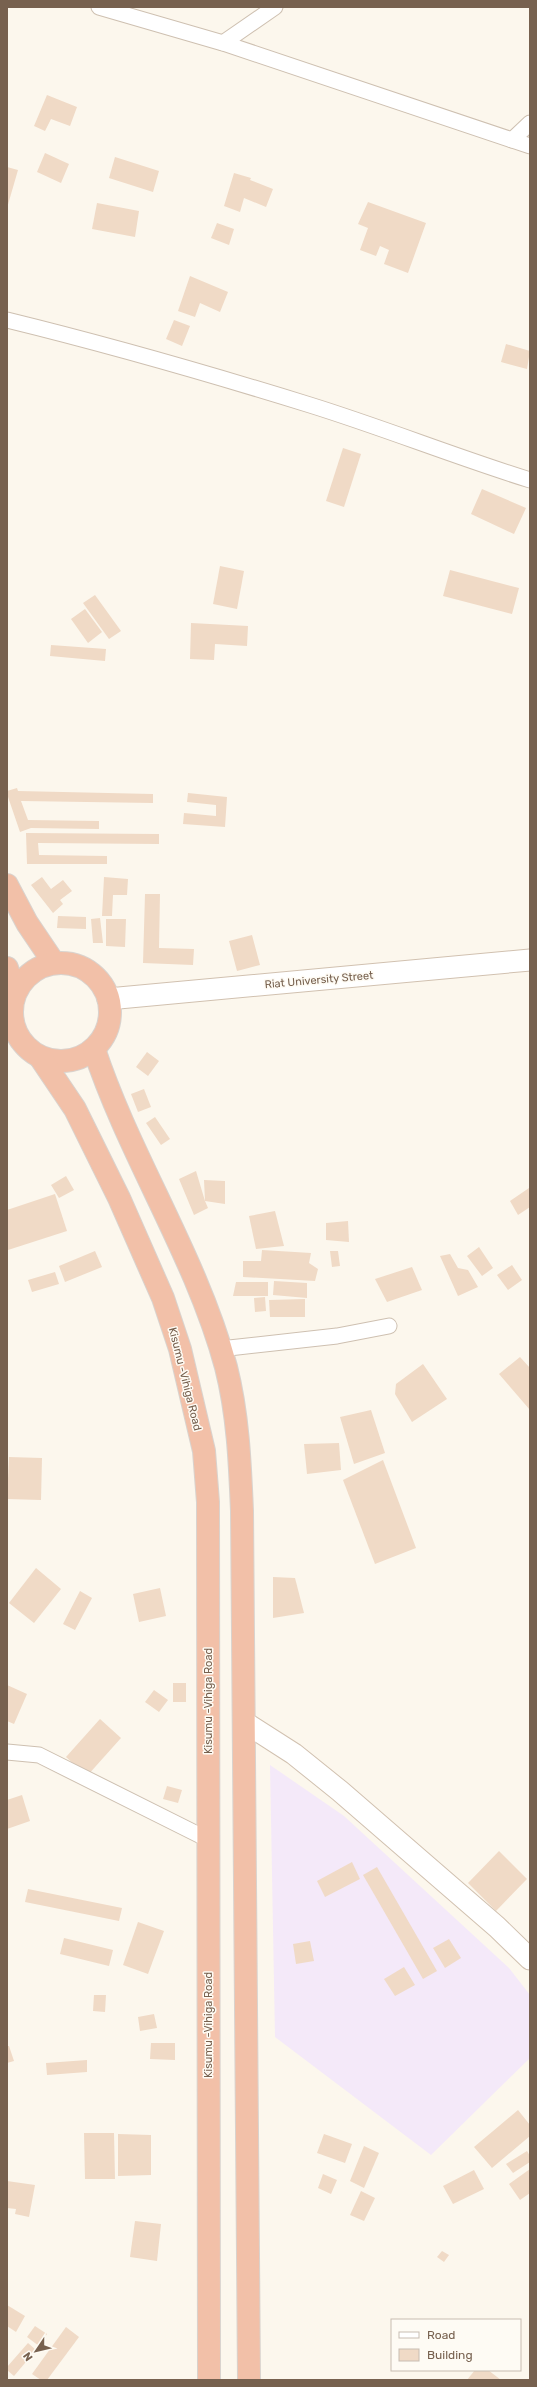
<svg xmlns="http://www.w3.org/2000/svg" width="537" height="2387" font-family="Rubik,sans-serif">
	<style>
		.education { fill: #f4e9f9 }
		.building { fill: #f0dac6 }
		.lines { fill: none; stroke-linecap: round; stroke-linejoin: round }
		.street-casing { stroke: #cec0b1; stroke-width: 17 }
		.secondary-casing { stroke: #d1c1b0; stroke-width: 23 }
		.highway-casing { stroke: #d9d3ce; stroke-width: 24 }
		.street { stroke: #fff; stroke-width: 15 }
		.secondary { stroke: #fff; stroke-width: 21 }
		.highway { stroke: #f2c0a8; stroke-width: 22 }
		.labels { text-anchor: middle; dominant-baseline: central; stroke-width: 3; stroke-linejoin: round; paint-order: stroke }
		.street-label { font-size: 11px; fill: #77614f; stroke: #fefbf4 }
	</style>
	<rect width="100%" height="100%" fill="#fcf7ed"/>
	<polygon class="education" points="270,1765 344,1816 509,1968 530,1995 530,2058 431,2155 275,2037"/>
	<g class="building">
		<polygon points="47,95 77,107 70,126 51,119 45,131 34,126"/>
		<polygon points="45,153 69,164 61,183 37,172"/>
		<polygon points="115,157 159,171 153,192 109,178"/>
		<polygon points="7,167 18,170 7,208"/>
		<polygon points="234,173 251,178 250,180 273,189 266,207 244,198 240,212 224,206"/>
		<polygon points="368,202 426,223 408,273 384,264 389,250 380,246 376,256 360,250 368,228 358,224"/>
		<polygon points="97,203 139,211 135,237 92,229"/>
		<polygon points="217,223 234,229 229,245 211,238"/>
		<polygon points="190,276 228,292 220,312 200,303 195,317 178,311"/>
		<polygon points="174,320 190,326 182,346 166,339"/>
		<polygon points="506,344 530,351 527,369 501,362"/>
		<polygon points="343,448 361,454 344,507 326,501"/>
		<polygon points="482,489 526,508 514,534 471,514"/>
		<polygon points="220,566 244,571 237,609 213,604"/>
		<polygon points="450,570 519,588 512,614 443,596"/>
		<polygon points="95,595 121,631 109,639 83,603"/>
		<polygon points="85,609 102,632 88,643 71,619"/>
		<polygon points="191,623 248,626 247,646 215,644 214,660 190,659"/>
		<polygon points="51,645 106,649 105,661 50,656"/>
		<polygon points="17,788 18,791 153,794 153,803 21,801 28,820 99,821 99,829 31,828 20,832 7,794 7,791"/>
		<polygon points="188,793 227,797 225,827 183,824 184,813 216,816 216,805 187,802"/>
		<polygon points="26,833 159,834 159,844 38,843 39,855 107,856 107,864 27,864"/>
		<polygon points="42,877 51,889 63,880 72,891 60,900 63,904 53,913 31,885"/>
		<polygon points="104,877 128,879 127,895 113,895 112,916 102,916"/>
		<polygon points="145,894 160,894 159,948 194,949 193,965 143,963"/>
		<polygon points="58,916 86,917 86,929 57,928"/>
		<polygon points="100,918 103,943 93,943 91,919"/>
		<polygon points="106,919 126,919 125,947 106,946"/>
		<polygon points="252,935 260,965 237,971 229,941"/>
		<polygon points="147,1052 159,1061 148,1076 136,1067"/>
		<polygon points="144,1089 151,1107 138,1112 131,1094"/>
		<polygon points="155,1117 170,1139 161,1145 146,1123"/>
		<polygon points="196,1171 205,1201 204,1180 225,1181 225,1204 205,1201 208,1208 194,1215 179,1179"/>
		<polygon points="66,1176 74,1190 59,1198 51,1185"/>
		<polygon points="529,1188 530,1207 518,1215 510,1201"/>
		<polygon points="55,1194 67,1231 8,1250 7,1210"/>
		<polygon points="275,1211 284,1246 256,1249 249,1216"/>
		<polygon points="348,1221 349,1242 326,1240 326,1223"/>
		<polygon points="479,1247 493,1268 482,1276 467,1256"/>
		<polygon points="262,1250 311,1253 309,1263 318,1269 315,1281 243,1277 243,1261 261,1261"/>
		<polygon points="95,1251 102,1267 65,1282 59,1266"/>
		<polygon points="330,1251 338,1251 340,1266 332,1267"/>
		<polygon points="450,1254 458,1268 468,1270 478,1287 458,1296 440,1256"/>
		<polygon points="512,1265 522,1280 508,1290 497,1275"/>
		<polygon points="412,1267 422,1290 387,1302 375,1279"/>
		<polygon points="55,1272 59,1284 32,1292 28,1280"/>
		<polygon points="274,1281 307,1283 307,1298 273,1295"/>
		<polygon points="236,1282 268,1282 268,1296 233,1296"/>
		<polygon points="265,1297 266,1311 255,1312 254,1298"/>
		<polygon points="305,1299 305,1317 270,1317 269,1300"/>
		<polygon points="520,1357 530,1368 530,1410 499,1374"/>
		<polygon points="423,1364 447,1399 412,1422 395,1394 396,1384"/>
		<polygon points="371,1410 385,1453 354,1464 340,1417"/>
		<polygon points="339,1443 341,1470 307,1474 304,1444"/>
		<polygon points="9,1457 42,1458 41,1500 7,1499"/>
		<polygon points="383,1460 416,1548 375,1564 343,1480"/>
		<polygon points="36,1568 61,1589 34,1623 9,1603"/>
		<polygon points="273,1577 295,1578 304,1613 273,1618"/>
		<polygon points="160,1588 166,1616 139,1622 133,1594"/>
		<polygon points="80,1591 92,1598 75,1630 63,1624"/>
		<rect x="173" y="1683" width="13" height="19"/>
		<polygon points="7,1685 27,1694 14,1724 7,1721"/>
		<polygon points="154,1690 168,1700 159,1712 145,1702"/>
		<polygon points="100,1719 121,1738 87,1776 66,1757"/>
		<polygon points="167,1786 182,1790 178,1803 163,1799"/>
		<polygon points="22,1795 30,1821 7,1829 7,1800"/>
		<polygon points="499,1851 527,1879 496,1911 468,1883"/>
		<polygon points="352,1862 360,1879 325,1897 317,1881"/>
		<polygon points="377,1867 437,1971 423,1979 363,1875"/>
		<polygon points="28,1889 122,1908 119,1921 25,1902"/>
		<polygon points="138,1922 164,1931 148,1974 123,1965"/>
		<polygon points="64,1938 113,1950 109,1966 60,1954"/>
		<polygon points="449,1939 461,1958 445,1968 433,1948"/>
		<polygon points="310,1941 314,1961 296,1964 293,1944"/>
		<polygon points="404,1967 415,1985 395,1996 384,1979"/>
		<polygon points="94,1995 106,1995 105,2012 93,2011"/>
		<polygon points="154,2014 157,2028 140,2031 138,2017"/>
		<polygon points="151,2043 175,2043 175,2060 150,2059"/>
		<polygon points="7,2046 9,2046 14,2061 7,2063"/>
		<polygon points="87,2060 87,2072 47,2075 46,2063"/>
		<polygon points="518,2110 530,2125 530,2136 492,2168 474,2147"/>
		<polygon points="84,2133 114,2133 115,2179 85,2179"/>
		<polygon points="118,2134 151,2135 151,2175 118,2176"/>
		<polygon points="324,2134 352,2144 345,2163 317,2153"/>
		<polygon points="364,2146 379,2153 364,2188 350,2181"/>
		<polygon points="527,2151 530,2156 530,2162 513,2173 506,2164"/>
		<polygon points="530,2169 530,2193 520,2200 509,2184"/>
		<polygon points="474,2170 484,2189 453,2204 443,2186"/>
		<polygon points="323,2174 337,2180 331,2194 318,2188"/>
		<polygon points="7,2181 35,2185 29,2217 15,2214 16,2209 7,2208"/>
		<polygon points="361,2191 375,2198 364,2221 350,2215"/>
		<polygon points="135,2221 161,2224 157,2261 130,2257"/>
		<polygon points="442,2251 449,2255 444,2262 437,2257"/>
		<polygon points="7,2305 25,2316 16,2332 7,2326"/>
		<polygon points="35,2326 47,2334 39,2346 27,2337"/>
		<polygon points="66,2327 79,2337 47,2380 41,2380 32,2374"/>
		<polygon points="28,2343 36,2350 14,2376 7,2370 7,2367"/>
		<polygon points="475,2370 488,2370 501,2380 467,2380"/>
	</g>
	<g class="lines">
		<defs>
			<g id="street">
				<polyline points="99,7 223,43 530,146"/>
				<polyline points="223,43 275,7"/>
				<polyline points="512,140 530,123"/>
				<path d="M7 320C109 345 210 374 310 405 384 428 456 457 530 480"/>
				<polyline points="220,1349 337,1336 389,1326"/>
				<polyline points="7,1752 39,1755 207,1839"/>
			</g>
			<g id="secondary">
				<polyline points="108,999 530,960"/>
				<polyline points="244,1722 294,1754 340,1791 497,1927 530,1959"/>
			</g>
			<g id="highway">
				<polyline points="7,885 27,923 54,963"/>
				<circle cx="61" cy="1012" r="49"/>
				<polyline points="7,968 15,993"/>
				<path d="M94 1049C130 1158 196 1256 226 1367 238 1414 240 1463 242 1511L249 2380"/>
				<polyline points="40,1057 75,1109 119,1198 163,1298 180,1349 204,1451 208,1502 209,2380"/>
			</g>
		</defs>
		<use href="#street" class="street-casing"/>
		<use href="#secondary" class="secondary-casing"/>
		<use href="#highway" class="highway-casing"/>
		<use href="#street" class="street"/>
		<use href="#secondary" class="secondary"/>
		<use href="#highway" class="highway"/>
	</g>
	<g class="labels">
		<g class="street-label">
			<text transform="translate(319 980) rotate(-5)">Riat University Street</text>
			<text transform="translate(185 1379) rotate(76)">Kisumu -Vihiga Road</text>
			<text transform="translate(208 1701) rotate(-90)">Kisumu -Vihiga Road</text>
			<text transform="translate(208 2025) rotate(-90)">Kisumu -Vihiga Road</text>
		</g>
	</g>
	<rect width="537" height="2387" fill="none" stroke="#77614f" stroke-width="16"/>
	<rect x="391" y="2319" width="130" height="52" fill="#fefbf4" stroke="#c8bdb2"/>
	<rect x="399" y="2332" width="20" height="6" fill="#ffffff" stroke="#c8bdb2"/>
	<text x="427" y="2339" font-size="12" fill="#77614f">Road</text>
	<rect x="399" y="2349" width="20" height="12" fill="#f0dac6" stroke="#c8bdb2"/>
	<text x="427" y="2359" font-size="12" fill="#77614f">Building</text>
	<g transform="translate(36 2351) rotate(235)" stroke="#fefbf4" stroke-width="3" paint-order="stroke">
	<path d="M0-3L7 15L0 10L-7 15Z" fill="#77614f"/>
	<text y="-6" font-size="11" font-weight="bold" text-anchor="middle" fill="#77614f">N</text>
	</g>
</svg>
